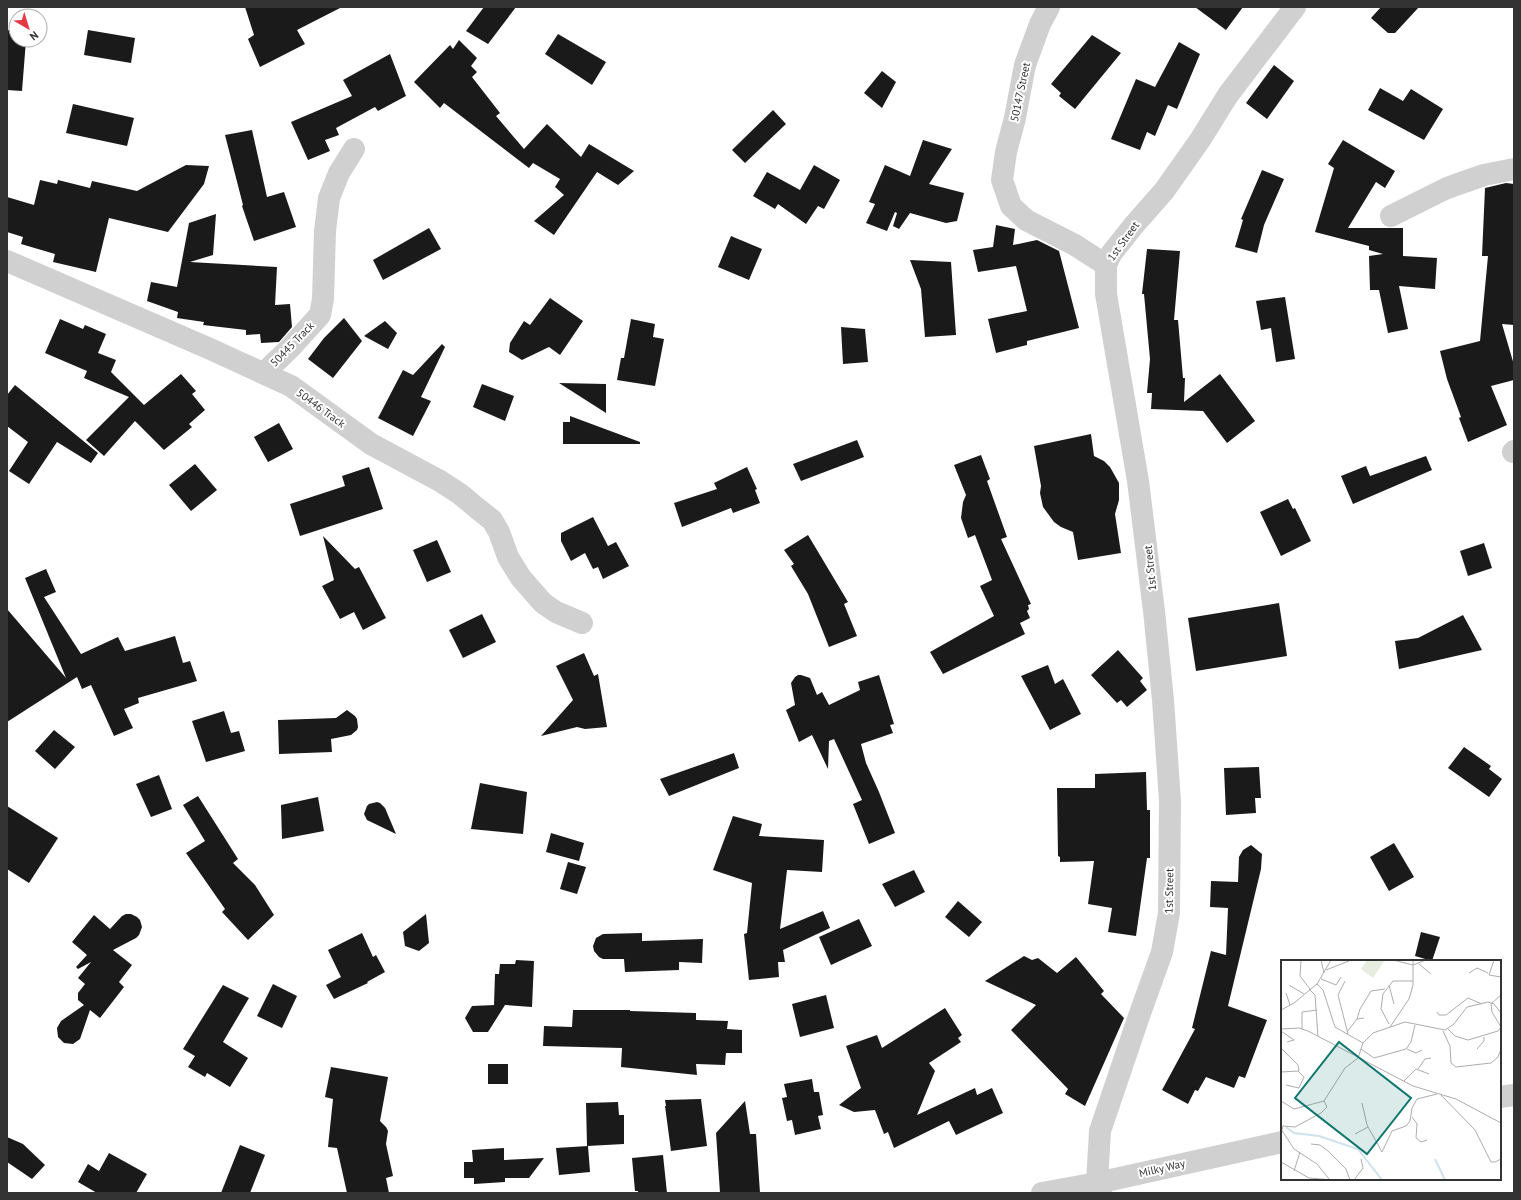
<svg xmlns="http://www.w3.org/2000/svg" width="1521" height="1200" font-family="'PT Sans',sans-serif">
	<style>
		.building { fill: #1a1a1a }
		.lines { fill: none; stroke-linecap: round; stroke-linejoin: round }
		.minor { stroke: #d0d0d0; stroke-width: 22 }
		.tertiary { stroke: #d0d0d0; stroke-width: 22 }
		.labels { text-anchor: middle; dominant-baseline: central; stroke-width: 4; stroke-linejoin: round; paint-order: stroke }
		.street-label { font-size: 11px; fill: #333; stroke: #fff }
		.inset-river { fill: none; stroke: #cfe2ee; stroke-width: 2 }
		.inset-road { fill: none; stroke: #adadad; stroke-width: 1 }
		.view { fill: #0f766e; fill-opacity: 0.15; stroke: #0f766e; stroke-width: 2 }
		.inset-edge { fill: none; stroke: #333; stroke-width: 2 }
	</style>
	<rect width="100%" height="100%" fill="#fff"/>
	<g class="building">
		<polygon points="245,7 342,7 297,30 305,44 260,67 248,39 254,35"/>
		<polygon points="484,7 516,7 488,44 466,31"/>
		<polygon points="1195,7 1243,7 1226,30"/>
		<polygon points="1381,7 1419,7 1395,33 1388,33 1371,18"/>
		<polygon points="7,30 16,31 16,40 26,40 22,91 7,90"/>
		<polygon points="88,30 135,38 131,63 84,55"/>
		<polygon points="558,34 606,62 592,85 545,54"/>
		<polygon points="1092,35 1121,53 1075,109 1059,96 1061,93 1051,84"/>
		<polygon points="459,40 477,58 471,66 477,72 472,77 500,113 496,116 524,149 547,124 581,157 589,144 634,171 618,185 597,172 554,235 534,221 564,195 555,187 560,179 533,163 529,168 444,103 440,108 414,82 450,45 453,49"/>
		<polygon points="1179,42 1200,54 1177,109 1168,105 1155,136 1147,132 1140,150 1111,139 1136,79 1155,87"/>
		<polygon points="390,54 406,96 378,111 375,107 336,128 339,135 325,140 330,151 308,160 291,122 352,96 343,80"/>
		<polygon points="1274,65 1294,81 1267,119 1246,103"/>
		<polygon points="882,71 896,82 882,108 864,93"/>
		<polygon points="1380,88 1403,101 1411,89 1443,109 1424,140 1368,110"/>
		<polygon points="73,104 134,118 127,146 66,133"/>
		<polygon points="773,110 786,124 745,163 732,150"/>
		<polygon points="252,130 267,197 284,192 296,227 254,241 242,206 243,205 225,135"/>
		<polygon points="923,140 952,149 929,184 964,193 957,221 946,223 910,213 899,229 893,226 897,213 895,212 887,231 866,223 875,204 869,202 885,165 910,176"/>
		<polygon points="1343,140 1395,171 1385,188 1376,182 1348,228 1403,228 1403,256 1437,258 1435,289 1399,286 1408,329 1388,333 1379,290 1370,290 1369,256 1383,254 1369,250 1369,246 1315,232 1334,168 1328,164"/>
		<polygon points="186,165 209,166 204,184 168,232 109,218 96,272 53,262 55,254 21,244 23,237 7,232 7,197 34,205 40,180 57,184 58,180 90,188 92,181 137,191"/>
		<polygon points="814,165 840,180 824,209 818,206 806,224 778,204 775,209 753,196 767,172 800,190"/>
		<polygon points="1262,170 1284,179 1264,225 1257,253 1235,247 1243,220 1241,219"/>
		<polygon points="1506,183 1514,184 1514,325 1502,324 1514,365 1514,380 1491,386 1507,425 1468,442 1459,418 1461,417 1447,379 1440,351 1480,341 1488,256 1482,256 1485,188"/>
		<polygon points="216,214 213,255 190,262 277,267 275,305 290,304 292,327 279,342 261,343 260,334 246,335 246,330 203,325 204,322 177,318 178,312 147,301 151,282 177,287 189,223"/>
		<polygon points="996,225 1015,229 1013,245 1037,240 1059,251 1079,328 1027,341 1027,345 996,353 988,319 1027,311 1016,266 978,272 973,250 993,247"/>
		<polygon points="429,228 441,249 383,280 373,260"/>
		<polygon points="731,236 762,249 749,280 718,267"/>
		<polygon points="1147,249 1180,251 1174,320 1178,320 1183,378 1185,378 1184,402 1220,374 1255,421 1227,443 1203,411 1151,409 1152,393 1147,393 1150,359 1144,294 1142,294"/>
		<polygon points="910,260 951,262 956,335 925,337 921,289"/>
		<polygon points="1285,297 1295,359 1276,362 1271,328 1261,330 1256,301"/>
		<polygon points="550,298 583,321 560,355 549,347 522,360 509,352 510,343 524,321 530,325"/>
		<polygon points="344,318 362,341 333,378 308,359 324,338"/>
		<polygon points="60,319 83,329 85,325 106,334 98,353 116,360 111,372 144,405 181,374 196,391 192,394 205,410 189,424 192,427 164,450 135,421 104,456 86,440 129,397 84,378 87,371 45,353"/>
		<polygon points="631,319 655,324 653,337 664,339 655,386 617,380 621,358 624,358"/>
		<polygon points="385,321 397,333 388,349 364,336"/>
		<polygon points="841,327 865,329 868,362 843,364"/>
		<polygon points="442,344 445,347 421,397 431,401 413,436 378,418 403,370 413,375"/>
		<polygon points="559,383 606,384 606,413"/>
		<polygon points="482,384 514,396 505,421 473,407"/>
		<polygon points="15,385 98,453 91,463 57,442 29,484 9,471 28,442 7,426 7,395"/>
		<polygon points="570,416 640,442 640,444 563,444 563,422 570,422"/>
		<polygon points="279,423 293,449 268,462 254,437"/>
		<polygon points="1091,434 1094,456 1104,461 1110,467 1119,483 1119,500 1115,514 1121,553 1078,560 1073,532 1061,527 1054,522 1043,507 1040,493 1041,486 1034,446"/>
		<polygon points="857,440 864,457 801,481 793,464"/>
		<polygon points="981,455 990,479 987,481 1007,537 1001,539 1031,604 1028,605 1029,609 1027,611 1030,618 1020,623 1025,634 943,674 930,652 994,616 980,586 992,580 975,535 968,538 961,518 963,502 966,495 954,465"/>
		<polygon points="1426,456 1432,470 1353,504 1341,476 1366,466 1370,476"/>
		<polygon points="195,464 217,490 191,511 169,485"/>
		<polygon points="369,467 383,509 300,536 290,504 345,486 342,476"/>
		<polygon points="747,467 757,489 755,490 760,503 733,513 731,508 682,527 674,503 717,489 714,483"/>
		<polygon points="1288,499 1293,509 1295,508 1311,541 1281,556 1260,512"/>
		<polygon points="593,517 608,546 616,542 629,566 603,579 598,567 593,569 585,553 571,561 561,541 561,533"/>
		<polygon points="808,535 848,602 844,604 857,636 829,647 808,594 791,566 794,564 784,550"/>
		<polygon points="323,536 355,569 359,567 386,618 363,630 354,612 340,619 322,586 334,580"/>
		<polygon points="437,540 451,572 427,582 413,550"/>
		<polygon points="1484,543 1492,568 1468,576 1460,551"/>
		<polygon points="46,569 56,592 44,597 81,654 118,637 125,651 175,636 183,663 190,661 197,681 138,698 139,703 124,709 133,728 114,736 91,685 82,689 77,677 7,722 7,609 66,678 25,578"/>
		<polygon points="1279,603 1287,656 1196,671 1188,618"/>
		<polygon points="482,614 496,642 463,658 449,630"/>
		<polygon points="1463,615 1482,650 1399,669 1395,641 1418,638"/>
		<polygon points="1118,650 1143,678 1140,681 1147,690 1127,707 1121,700 1117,703 1091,675"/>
		<polygon points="584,653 594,676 598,674 607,727 585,729 577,727 541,736 573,700 556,666"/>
		<polygon points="1048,665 1055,684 1063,679 1081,714 1050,730 1021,676"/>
		<polygon points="798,675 801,675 810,678 817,695 822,692 829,705 860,690 858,682 879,675 894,724 890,725 893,733 861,744 866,763 879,792 895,833 869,844 853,804 862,800 834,739 829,741 828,769 812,735 799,742 786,710 795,705 791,683 795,677"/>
		<polygon points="347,710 355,716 357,719 358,727 357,730 351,735 331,739 332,752 279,754 278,720 336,718"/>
		<polygon points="224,711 231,733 239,731 245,751 206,762 192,721"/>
		<polygon points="54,730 75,747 55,769 35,751"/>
		<polygon points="1464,747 1491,766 1489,769 1502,779 1489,797 1448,768"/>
		<polygon points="734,753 739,768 669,796 660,779"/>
		<polygon points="1259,767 1261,798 1255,798 1256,813 1226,815 1224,768"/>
		<polygon points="1146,772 1147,810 1150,810 1150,858 1147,858 1136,936 1108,932 1112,908 1088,904 1094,861 1060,862 1060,857 1058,856 1057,788 1095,788 1095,774"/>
		<polygon points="159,775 172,809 151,817 136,784"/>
		<polygon points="480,783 527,792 523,834 471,829"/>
		<polygon points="198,796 238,859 233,863 255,885 274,915 248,940 222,912 225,909 186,853 205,841 183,805"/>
		<polygon points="318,797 324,831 282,839 281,805"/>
		<polygon points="377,802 380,803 385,808 396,834 367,820 364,814 367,806 369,804"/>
		<polygon points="7,806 58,838 29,883 7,869"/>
		<polygon points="733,816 762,824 759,836 824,840 822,872 787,870 780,929 823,911 830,928 783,950 785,962 778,962 779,977 749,980 744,934 747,933 752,883 713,870"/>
		<polygon points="551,833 584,843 579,861 546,852"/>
		<polygon points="1394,843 1414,877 1389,891 1370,857"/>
		<polygon points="1251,845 1262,854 1261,869 1228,1006 1267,1020 1245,1078 1239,1076 1234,1088 1206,1077 1198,1091 1195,1090 1188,1104 1162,1090 1195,1029 1192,1028 1211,951 1226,955 1228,908 1210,907 1211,881 1238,882 1239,857 1243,850"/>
		<polygon points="568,862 586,867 577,894 560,889"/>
		<polygon points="914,870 925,892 895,907 882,884"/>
		<polygon points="958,901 982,922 969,937 945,917"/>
		<polygon points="126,914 131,914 137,917 140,920 142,927 139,935 136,938 113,950 132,965 119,982 124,987 100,1018 90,1010 80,1039 73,1044 64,1043 58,1037 57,1028 61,1021 84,1005 78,1000 78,993 85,984 78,978 91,962 78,969 76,967 87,955 72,942 94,915 110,929 122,916"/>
		<polygon points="426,914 429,943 419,951 405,946 403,932"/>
		<polygon points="859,919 872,946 831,965 819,937"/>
		<polygon points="1421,932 1440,937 1432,961 1415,956"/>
		<polygon points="362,933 373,957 376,955 385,972 367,982 368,983 334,999 326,985 341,977 340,975 328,950"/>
		<polygon points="642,933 642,941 703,939 702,963 679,962 679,970 625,972 624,959 603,959 599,957 594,951 593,946 596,938 603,934"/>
		<polygon points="1024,956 1032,960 1038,958 1057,973 1076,957 1104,991 1101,994 1124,1018 1085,1106 1065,1094 1068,1089 1011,1030 1036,1005 985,981"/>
		<polygon points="516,960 534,961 532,1007 505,1005 488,1032 473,1032 465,1018 472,1006 495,1005 494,1005 495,974 499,974 500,964 515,964"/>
		<polygon points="273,984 297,996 282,1028 257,1016"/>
		<polygon points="223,985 249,998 223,1042 248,1058 230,1087 207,1073 205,1077 188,1067 195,1056 183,1049"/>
		<polygon points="826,995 834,1028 800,1037 792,1004"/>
		<polygon points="945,1008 962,1035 958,1038 961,1042 929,1063 935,1071 917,1115 975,1088 977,1095 992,1088 1003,1113 956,1135 949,1121 894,1148 888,1132 884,1134 875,1110 854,1112 839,1105 861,1088 846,1046 877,1035 882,1048"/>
		<polygon points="573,1010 630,1010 630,1011 696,1013 696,1020 728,1021 727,1029 742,1030 742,1053 726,1053 725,1065 696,1064 697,1075 621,1067 622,1048 543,1046 544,1026 572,1027"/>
		<rect x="488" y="1064" width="20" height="20"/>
		<polygon points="331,1067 388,1077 380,1121 386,1127 388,1131 386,1144 393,1176 386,1178 389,1193 347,1193 337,1148 328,1147 333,1099 325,1097"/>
		<polygon points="812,1079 814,1092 819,1092 823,1115 818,1116 821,1129 795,1135 792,1120 787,1121 782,1098 787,1097 784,1084"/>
		<polygon points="701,1099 707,1146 671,1151 665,1106 666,1106 665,1100"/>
		<polygon points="745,1101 750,1134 756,1134 760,1193 720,1193 716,1133"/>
		<polygon points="618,1102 619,1115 624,1115 624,1144 587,1146 586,1103"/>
		<polygon points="7,1137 23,1144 45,1165 32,1179 7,1162"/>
		<polygon points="240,1145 265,1155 250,1193 221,1193"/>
		<polygon points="588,1146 590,1172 559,1175 556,1148"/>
		<polygon points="504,1148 504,1160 544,1158 529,1178 505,1178 505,1182 474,1184 474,1178 464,1178 464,1162 473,1162 472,1150"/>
		<polygon points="109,1153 147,1174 136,1193 97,1193 78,1182 88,1164 99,1171"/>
		<polygon points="663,1155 667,1193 638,1193 638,1191 635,1191 632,1158"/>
	</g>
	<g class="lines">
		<g class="minor">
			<polyline points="1049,7 1040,24 1025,65 1015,118 1006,152 1002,180 1011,206 1026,220 1075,245 1106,265"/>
			<polyline points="1391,216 1447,188 1484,175 1514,169"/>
			<polyline points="7,261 208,348 291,386 371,444 440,481 460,494 478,509 492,520 499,532 508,557 521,578 543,603 556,612 582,623"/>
			<polyline points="264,373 290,348 320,315 323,299 325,231 329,198 339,173 354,149"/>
			<polyline points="1513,452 1514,451"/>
			<polyline points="1101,1193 1097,1183 1100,1131 1138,1019 1162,952 1169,913 1170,801 1163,700 1154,611 1138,481 1106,294 1106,265 1111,254 1134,225 1164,191 1200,140 1228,95 1295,7"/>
		</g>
		<g class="tertiary">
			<polyline points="1500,1097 1514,1095"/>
			<polyline points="1042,1193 1097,1183 1282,1142"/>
		</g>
	</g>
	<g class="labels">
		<g class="street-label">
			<text transform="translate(1020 92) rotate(-78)">50147 Street</text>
			<text transform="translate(1123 241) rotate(-54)">1st Street</text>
			<text transform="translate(292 344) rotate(-46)">50445 Track</text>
			<text transform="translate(321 408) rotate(36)">50446 Track</text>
			<text transform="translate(1150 568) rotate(-96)">1st Street</text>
			<text transform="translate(1169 891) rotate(-89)">1st Street</text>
			<text transform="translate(1162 1168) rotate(-13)">Milky Way</text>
		</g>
	</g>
	<g transform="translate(1281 960)">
		<rect width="220" height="220" fill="#fff"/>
		<path d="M86 0H104L92 18 80 9Z" fill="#e6ecdf"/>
		<path class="inset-river" d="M5 167 13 173 38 176 77 189 101 220M154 199 164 220"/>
		<path class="inset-road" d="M20 0 19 16 29 29M40 0 43 13M112 0 132 5 145 0M213 0 208 15 220 17M138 4 150 14M45 10 68 1M188 13 196 8 207 13M40 19 55 25 60 17M64 21 57 35 67 74M36 24 42 30 54 67 82 83M8 25 23 34M108 25 113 44M28 29 34 35 37 76M5 33 9 45M211 43 220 35M0 50 13 43 36 24 50 0M156 52 158 55H165L187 38 201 44M76 59 79 49 90 31 104 29M108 64 100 49 102 34 112 21H132M109 67 128 39 132 25V0M0 69 18 68 27 71 132 126 175 139 220 163M21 69V52L36 50M167 69 174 76 187 80 217 71 220 67 211 52 210 43M0 71 13 80 6 82M162 71 169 86 170 103 175 107 210 103 217 97 220 89M66 72 76 59 83 58M0 88 17 105 18 111M80 89 93 98 125 89 130 82 134 65M126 89 135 93 141 90M196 89 203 81V77M137 109 144 99 150 98M0 112 17 111 23 117 18 128 5 125M123 121 135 109 148 114M159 134 194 170 210 202H214L220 199M0 141 13 149 43 141 64 108 77 98 82 83 92 73 124 62 164 70 173 64 186 47 207 42 213 44 220 53M81 143 86 165 101 192 111 171 125 166 129 161 131 148 136 139 156 134M131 157 136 164 135 178 140 182 146 180M0 169 13 189 36 204 48 219M1 170 2 166 14 167 40 153 46 147 43 141M74 174 87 167M30 184 39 185 47 191 65 209 69 220M0 202 28 218 52 220M13 211 19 192M73 220 82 208 80 199"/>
		<path class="view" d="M58 82 130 138 86 194 14 138Z"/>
		<rect width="220" height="220" class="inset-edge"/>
	</g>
	<rect width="1521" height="1200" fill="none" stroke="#333333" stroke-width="16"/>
	<g transform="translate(28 28) rotate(142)"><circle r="19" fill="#ffffff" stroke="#adadad"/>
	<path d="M0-3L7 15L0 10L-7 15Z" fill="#e63946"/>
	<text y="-6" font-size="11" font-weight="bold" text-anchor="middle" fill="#333333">N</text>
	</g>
</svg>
